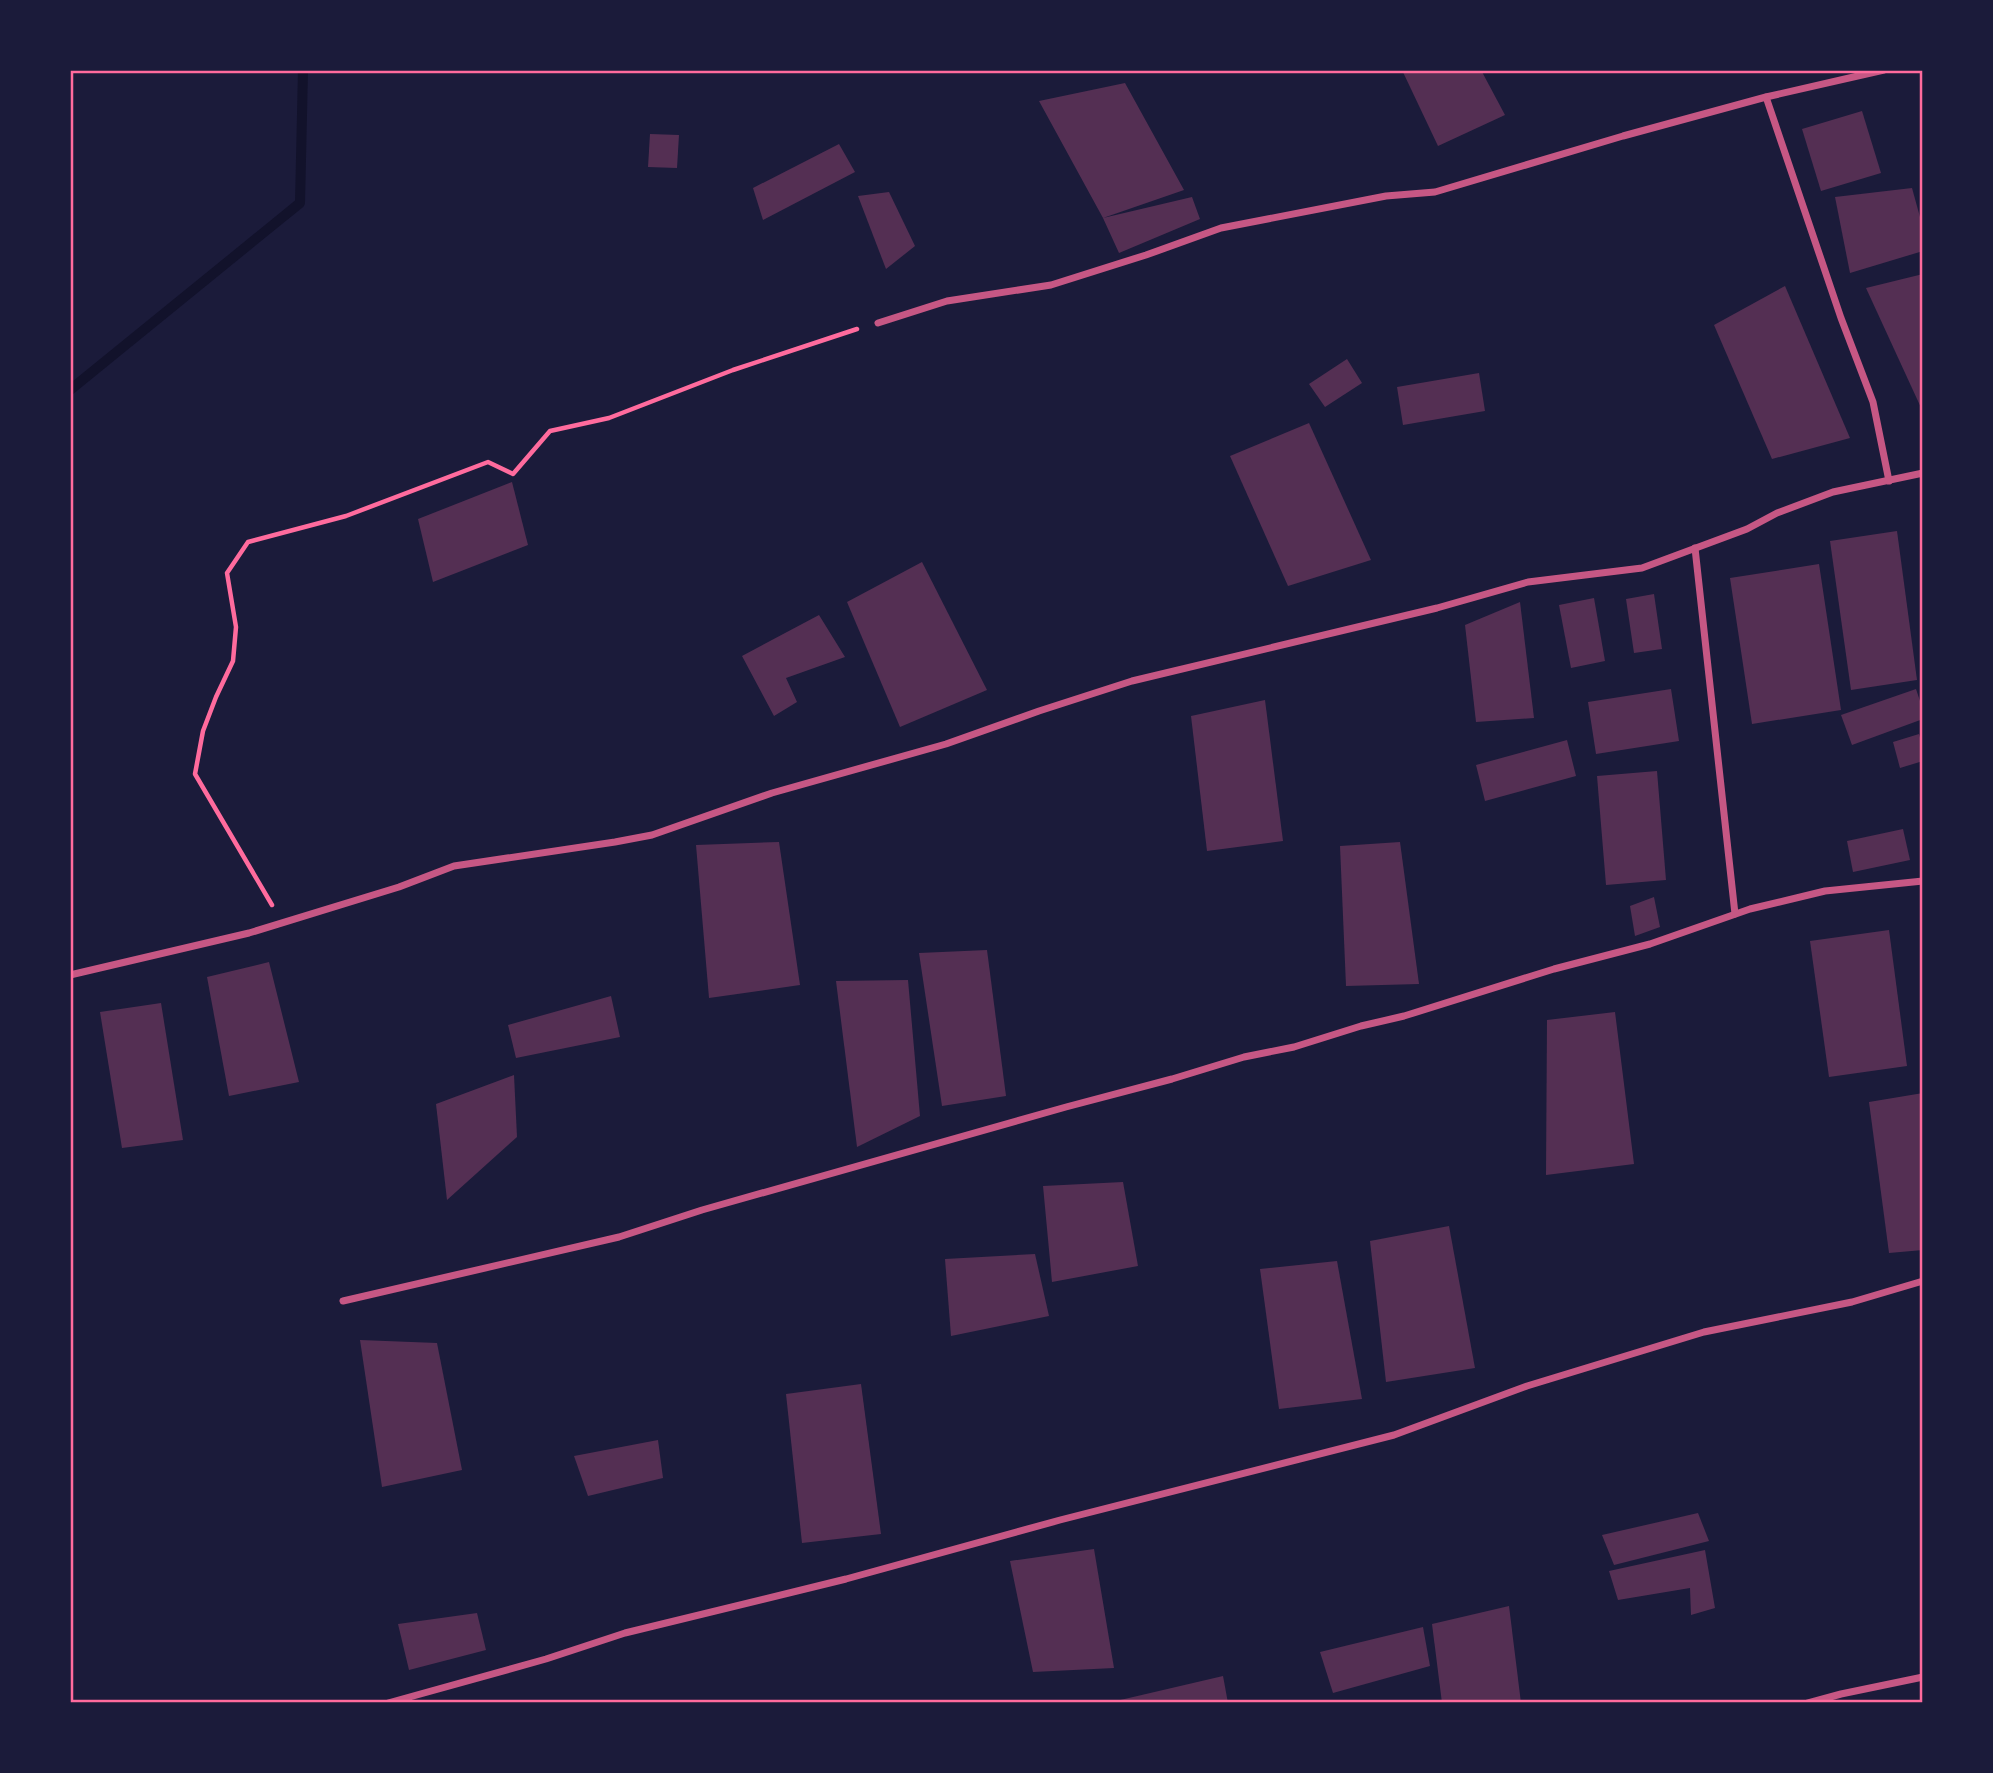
<svg xmlns="http://www.w3.org/2000/svg" width="1993" height="1773" font-family="'Sofia Sans Condensed',sans-serif">
	<style>
		.lines { fill: none; stroke-linecap: round; stroke-linejoin: round }
		.stream { stroke: #12122b; stroke-width: 10 }
		.building { fill: #542f53 }
		.path { stroke: #ff6b9d; stroke-width: 4.5 }
		.minor { stroke: #c65784; stroke-width: 7 }
		.neatline { fill: none; stroke: #ff6b9d; stroke-width: 2.5 }
	</style>
	<rect width="100%" height="100%" fill="#1b1b3a"/>
	<g class="lines">
		<polyline class="stream" points="70,390 300,203 303,70"/>
	</g>
	<g class="building">
		<polygon points="1402,70 1481,70 1505,115 1438,146"/>
		<polygon points="1125,83 1184,190 1103,218 1192,197 1200,219 1119,253 1103,218 1039,101"/>
		<polygon points="1862,111 1881,173 1821,191 1802,129"/>
		<polygon points="650,134 679,135 677,168 648,167"/>
		<polygon points="839,144 855,172 763,220 753,188"/>
		<polygon points="1912,188 1923,228 1923,251 1850,273 1835,197"/>
		<polygon points="889,192 915,246 886,269 858,196"/>
		<polygon points="1923,274 1923,412 1866,288"/>
		<polygon points="1785,286 1850,438 1772,459 1714,325"/>
		<polygon points="1347,359 1362,383 1325,407 1309,384"/>
		<polygon points="1479,373 1485,411 1403,425 1397,387"/>
		<polygon points="1309,423 1371,560 1288,586 1230,456"/>
		<polygon points="512,482 528,545 433,582 418,519"/>
		<polygon points="1897,531 1917,680 1851,690 1830,541"/>
		<polygon points="922,562 987,690 900,727 847,602"/>
		<polygon points="1819,564 1841,710 1752,724 1730,578"/>
		<polygon points="1654,594 1662,649 1634,653 1626,599"/>
		<polygon points="1594,598 1605,661 1571,668 1559,605"/>
		<polygon points="1520,602 1534,718 1476,722 1465,625"/>
		<polygon points="819,615 845,657 786,678 797,702 774,716 742,656"/>
		<polygon points="1671,689 1679,741 1596,754 1588,702"/>
		<polygon points="1916,689 1923,710 1923,719 1852,745 1841,715"/>
		<polygon points="1265,700 1283,841 1207,851 1191,716"/>
		<polygon points="1919,734 1923,748 1923,761 1900,768 1893,742"/>
		<polygon points="1567,740 1576,776 1485,801 1476,765"/>
		<polygon points="1657,771 1666,880 1606,885 1597,776"/>
		<polygon points="1903,829 1910,860 1853,872 1847,841"/>
		<polygon points="779,842 800,985 709,998 696,845"/>
		<polygon points="1400,842 1419,984 1346,986 1340,846"/>
		<polygon points="1654,897 1660,927 1635,936 1630,906"/>
		<polygon points="1889,930 1907,1066 1829,1077 1810,941"/>
		<polygon points="987,950 1006,1096 942,1106 919,953"/>
		<polygon points="269,962 299,1082 229,1096 207,977"/>
		<polygon points="908,980 920,1116 857,1147 836,981"/>
		<polygon points="611,996 620,1037 516,1058 508,1025"/>
		<polygon points="161,1003 183,1140 122,1148 100,1012"/>
		<polygon points="1615,1012 1634,1164 1546,1175 1547,1020"/>
		<polygon points="514,1075 517,1137 447,1200 436,1104"/>
		<polygon points="1923,1093 1923,1250 1889,1253 1869,1102"/>
		<polygon points="1123,1182 1138,1266 1052,1282 1043,1186"/>
		<polygon points="1449,1226 1475,1368 1386,1382 1370,1241"/>
		<polygon points="1035,1254 1049,1316 951,1336 945,1259"/>
		<polygon points="1337,1261 1362,1399 1279,1409 1260,1269"/>
		<polygon points="360,1340 437,1343 462,1470 382,1487"/>
		<polygon points="861,1384 881,1534 802,1543 786,1394"/>
		<polygon points="658,1440 663,1478 588,1496 574,1456"/>
		<polygon points="1698,1513 1709,1541 1614,1565 1602,1535"/>
		<polygon points="1094,1549 1114,1668 1033,1672 1010,1561"/>
		<polygon points="1705,1550 1715,1608 1691,1615 1690,1588 1618,1600 1609,1571"/>
		<polygon points="1509,1606 1521,1703 1442,1703 1432,1624"/>
		<polygon points="477,1613 486,1650 409,1670 398,1624"/>
		<polygon points="1423,1627 1430,1666 1333,1693 1320,1652"/>
		<polygon points="1223,1676 1228,1703 1116,1703 1116,1701"/>
	</g>
	<g class="lines">
		<polyline class="path" points="272,905 195,774 203,731 216,697 233,661 236,627 227,573 248,542 346,516 488,462 513,474 550,431 609,418 733,370 857,329"/>
		<g class="minor">
			<polyline points="1766,97 1841,318 1873,402 1889,481"/>
			<polyline points="878,323 947,301 1051,285 1146,255 1221,228 1386,196 1435,192 1623,136 1766,97 1884,70"/>
			<polyline points="1695,548 1735,914"/>
			<polyline points="70,975 249,933 399,887 454,866 615,842 652,835 772,793 946,744 1039,711 1132,681 1437,608 1528,582 1642,568 1747,529 1777,513 1833,492 1923,473"/>
			<polyline points="343,1301 619,1237 702,1210 1066,1107 1172,1079 1244,1057 1294,1047 1361,1026 1404,1016 1554,969 1650,944 1750,909 1825,891 1923,881"/>
			<polyline points="388,1703 546,1659 625,1633 846,1579 1060,1520 1394,1435 1527,1386 1704,1332 1852,1302 1923,1281"/>
			<polyline points="1808,1703 1841,1694 1923,1677"/>
		</g>
	</g>
	<rect width="1993" height="1773" fill="none" stroke="#1b1b3a" stroke-width="144"/>
	<rect x="72" y="72" width="1849" height="1629" class="neatline"/>
</svg>
